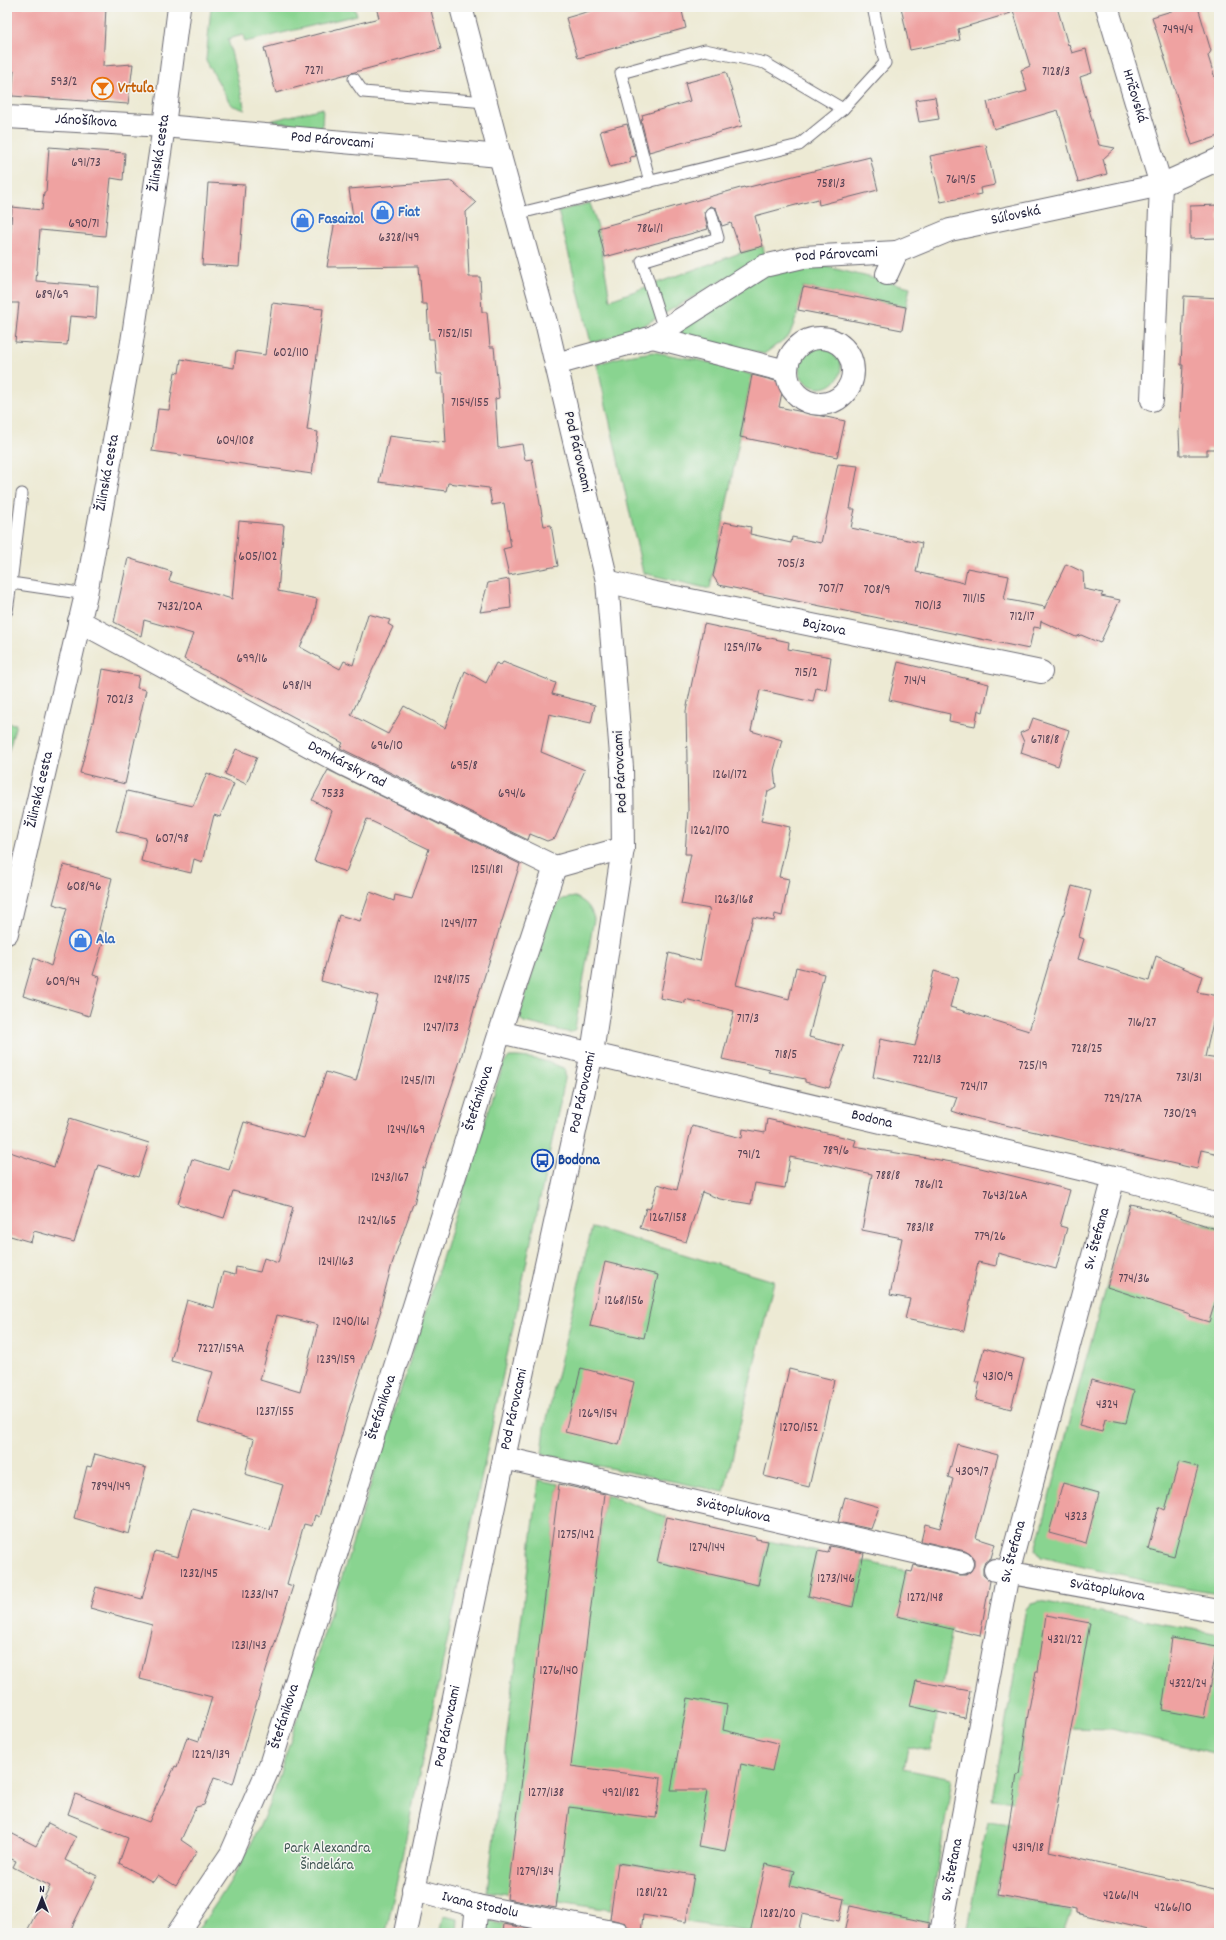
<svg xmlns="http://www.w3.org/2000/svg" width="1226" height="1940" font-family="Dekko,sans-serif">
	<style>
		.green { fill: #89d490; stroke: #567b66 }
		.building { fill: #efa2a1; fill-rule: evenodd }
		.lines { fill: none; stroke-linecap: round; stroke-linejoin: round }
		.lane-casing { stroke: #696871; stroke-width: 13 }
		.street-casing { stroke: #696871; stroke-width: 24 }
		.primary-casing { stroke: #696871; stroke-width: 24 }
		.lane { stroke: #fff; stroke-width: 11 }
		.street { stroke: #fff; stroke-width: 22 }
		.primary { stroke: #fff; stroke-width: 22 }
		.labels { text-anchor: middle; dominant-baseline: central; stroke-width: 3; stroke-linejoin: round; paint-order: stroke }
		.number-label { font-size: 13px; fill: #554254 }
		.food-label { font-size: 15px; font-weight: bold; fill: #c56008; stroke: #f6f6f2; text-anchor: start }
		.street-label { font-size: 15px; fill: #22223b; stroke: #f6f6f2 }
		.shop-label { font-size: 15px; font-weight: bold; fill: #366cbe; stroke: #f6f6f2; text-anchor: start }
		.transit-label { font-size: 15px; font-weight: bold; fill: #164399; stroke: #f6f6f2; text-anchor: start }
		.park-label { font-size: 15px; fill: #415754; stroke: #f6f6f2 }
	</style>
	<rect width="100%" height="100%" fill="#f6f6f2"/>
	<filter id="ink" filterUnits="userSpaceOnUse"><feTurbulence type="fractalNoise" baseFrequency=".025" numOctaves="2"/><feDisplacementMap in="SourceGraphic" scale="8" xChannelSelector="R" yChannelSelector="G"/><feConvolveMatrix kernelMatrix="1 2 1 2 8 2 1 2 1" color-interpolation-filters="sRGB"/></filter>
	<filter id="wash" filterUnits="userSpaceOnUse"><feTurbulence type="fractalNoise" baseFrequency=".012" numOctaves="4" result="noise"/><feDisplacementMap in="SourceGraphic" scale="16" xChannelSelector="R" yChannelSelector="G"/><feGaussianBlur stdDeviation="0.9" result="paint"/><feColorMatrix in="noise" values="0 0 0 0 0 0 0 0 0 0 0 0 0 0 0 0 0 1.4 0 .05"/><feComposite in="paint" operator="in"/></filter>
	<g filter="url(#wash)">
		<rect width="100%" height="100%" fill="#edead4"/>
		<g class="green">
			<polygon points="211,7 354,7 357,15 245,42 243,35 228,39 245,110 231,105 206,60"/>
			<polygon points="323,108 322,128 270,121"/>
			<polygon points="590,203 598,228 610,300 751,249 763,246 765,256 632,332 591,343 558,211"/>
			<polygon points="811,263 910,287 906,307 803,287 797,316 789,336 764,354 666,333 767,271"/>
			<circle cx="820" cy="367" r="21"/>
			<path d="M653 352C687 358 721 363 752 375L710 589 643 573 597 364 621 357Z"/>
			<polygon points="7,723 16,724 7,756"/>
			<path d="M575 897C586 902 591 907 594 919L575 1029 572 1032H567L524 1022 519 1018 521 1010 552 910 562 899Z"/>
			<path d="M509 1057C527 1056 549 1061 565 1069V1079L386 1933H195C228 1890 255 1842 274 1792L503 1065Z"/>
			<path d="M1130 1204 1219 1227V1594C1159 1585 1100 1571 1041 1557L1036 1550 1085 1363Z"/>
			<polygon points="592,1227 774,1281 724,1492 542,1454 545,1427"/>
			<polygon points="539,1480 559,1484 548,1575 594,1581 605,1494 667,1517 657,1562 746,1582 746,1584 758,1586 768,1541 818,1551 808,1596 853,1607 863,1561 907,1571 898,1616 952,1629 930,1751 908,1747 904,1769 952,1779 927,1933 895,1916 789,1893 794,1871 766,1864 751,1932 686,1922 694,1875 619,1863 611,1910 487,1891"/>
			<polygon points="1040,1601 1219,1634 1219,1754 1111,1729 1072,1728 1027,1720 1019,1775 1017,1775 1015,1791 1059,1799 1054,1808 992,1799 1026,1609 1031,1603"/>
			<polygon points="988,1821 1009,1824 1001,1878 999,1878 996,1895 1072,1910 1064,1933 966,1933"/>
			<polygon points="443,1916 458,1919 457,1933 439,1933"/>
			<polygon points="484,1919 544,1933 545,1930 558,1933 483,1933"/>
		</g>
		<g id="blocks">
			<g class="building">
				<polygon points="7,7 106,7 103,66 133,64 128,104 12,96 14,71 7,71"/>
				<polygon points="376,7 430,7 441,49 276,93 264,48 379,18"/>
				<polygon points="603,7 681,7 686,28 578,58 566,18"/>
				<polygon points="901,7 1010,7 1011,13 958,29 960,40 910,50"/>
				<polygon points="1012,7 1057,7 1068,45 1069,44 1072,53 1086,49 1092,73 1080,77 1099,145 1115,148 1103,159 1107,174 1078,182 1058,110 994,129 987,102 1027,91 1021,70 1030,66"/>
				<polygon points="1184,7 1198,7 1211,51 1208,56 1219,91 1219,136 1192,145 1152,17"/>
				<polygon points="726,72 742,126 649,152 641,120 643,119 642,115 690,101 685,83"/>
				<polygon points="935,97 939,119 919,122 915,100"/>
				<polygon points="627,124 636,156 630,157 631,162 610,167 600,131"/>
				<polygon points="986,145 995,185 980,188 981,194 941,202 930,156"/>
				<polygon points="49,147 125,153 123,180 111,178 105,236 40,230 36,281 98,286 96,318 70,316 67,345 15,342 19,303 7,303 12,207 42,210 44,192 46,192"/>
				<polygon points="870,157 878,190 819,205 818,199 755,216 763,246 741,252 731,223 722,226 716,208 710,206 704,212 708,229 605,257 598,228 744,187 745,188"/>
				<polygon points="452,181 476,203 466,212 469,277 480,277 482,312 487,312 490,347 494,347 499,398 495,399 498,448 522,444 525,460 532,459 544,526 551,525 558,566 509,575 503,549 511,547 504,503 492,505 489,488 448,483 446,491 379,482 389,436 446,443 442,374 437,374 434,339 429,339 427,304 422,304 419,266 327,267 335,220 353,217 349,189"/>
				<polygon points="208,183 245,185 239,267 202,265"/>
				<polygon points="1219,205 1219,238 1190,239 1190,206"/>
				<polygon points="803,287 906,307 902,330 798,310"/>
				<polygon points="1184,296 1219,298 1219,449 1207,449 1207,455 1180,455 1179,432 1183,365 1181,365"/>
				<polygon points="272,303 323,309 307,430 318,432 312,474 152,451 158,409 169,410 175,372 179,373 181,359 234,368 236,351 265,355"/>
				<polygon points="752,375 784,383 779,407 845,421 837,457 740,437"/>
				<polygon points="838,464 858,466 850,509 855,509 851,528 922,543 916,572 964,583 967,568 1009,576 1004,599 1045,607 1044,609 1066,564 1083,572 1084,589 1103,593 1101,596 1120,600 1100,643 1081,635 1076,637 1041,621 1040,628 1034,627 1029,649 719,585 713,576 724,522 751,527 750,534 791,543 792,537 821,543"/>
				<polygon points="239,521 284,525 278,591 317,599 313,621 300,647 340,669 344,661 353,665 368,614 390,620 388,624 393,627 351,715 388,734 404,706 445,728 465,671 486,683 496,663 501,665 503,662 556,683 552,694 595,705 591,723 549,714 541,752 585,770 555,838 547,841 530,834 528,840 340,748 343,743 184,659 193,634 144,620 141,636 114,622 128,558 172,572 169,581 232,599"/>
				<polygon points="509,579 511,608 480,612 488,583"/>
				<polygon points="704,624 789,642 788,649 831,657 826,690 816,688 813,702 760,690 751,731 782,740 774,770 776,787 768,791 761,821 790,827 779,877 789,879 782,916 775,914 774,921 753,917 736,985 789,999 796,967 824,974 809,1037 844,1046 829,1088 805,1082 805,1079 769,1072 770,1070 722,1059 734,1011 685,999 685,1003 660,998 669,953 700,961 710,909 681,904 691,854 685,854 688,810 686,711"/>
				<polygon points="898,662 989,684 983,712 978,710 975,726 949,721 950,714 889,700"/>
				<polygon points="103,669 139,676 137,688 146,690 125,784 80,773 96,710"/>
				<polygon points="1033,718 1069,730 1058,766 1021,753 1024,742 1020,733 1029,729"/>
				<polygon points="236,749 257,757 246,784 225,774"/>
				<path d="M328 770 520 864 475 1006 461 1058 425 1168 423 1167 414 1204H413L392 1264 380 1309 381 1310 350 1406 319 1517 315 1515 312 1526 304 1524 287 1584 293 1586 266 1671 233 1784 214 1778 204 1805 196 1807 181 1840 197 1851 176 1886 158 1875 153 1882 119 1863 128 1838 68 1814 75 1794 149 1822 175 1766 177 1767 187 1737 199 1741 212 1697 140 1679 152 1625 90 1608 96 1587 142 1599 155 1551 178 1557 192 1508 270 1530 283 1485 245 1474 254 1439 198 1422 213 1372 171 1361 187 1300 214 1308 223 1272 235 1275 236 1267 260 1272 264 1258 278 1263 293 1207 233 1191 224 1218 178 1204 192 1159 229 1170 244 1122 304 1138 326 1072 356 1081 378 996 321 981 339 915 360 921 370 892 394 901 395 895 412 899 429 849 367 819 346 872 314 861 332 811 312 800ZM277 1315 318 1325 300 1392 260 1380Z"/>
				<polygon points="207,773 234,784 220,817 214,815 202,862 194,859 191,873 141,861 146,838 116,831 127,791 193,806"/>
				<polygon points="64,865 112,878 99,930 106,933 93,975 100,977 89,1016 23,996 34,958 51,966 67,908 53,904"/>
				<polygon points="1072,886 1091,891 1079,937 1084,939 1078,959 1149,981 1156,956 1202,976 1197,992 1219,996 1205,1057 1219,1059 1219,1154 1201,1150 1197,1169 970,1117 952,1111 957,1097 873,1077 880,1039 915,1046 934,971 958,978 950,1007 1029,1031"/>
				<polygon points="70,1118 149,1143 138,1177 98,1165 74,1242 34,1231 31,1242 7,1235 7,1151 54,1167"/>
				<polygon points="767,1119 856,1140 854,1146 964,1164 1070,1190 1060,1226 1067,1228 1056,1269 998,1253 996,1266 978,1262 964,1331 905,1319 910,1299 890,1295 902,1238 862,1230 872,1174 790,1157 785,1188 755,1183 751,1204 720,1199 702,1192 686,1242 640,1228 646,1208 650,1209 658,1184 677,1190 692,1126 742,1138 743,1129 765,1133"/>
				<polygon points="1130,1204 1162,1211 1219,1230 1219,1290 1209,1322 1189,1316 1190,1314 1107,1287"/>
				<polygon points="605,1262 658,1275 644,1338 590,1326"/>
				<polygon points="984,1348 1024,1359 1011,1409 976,1400 980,1382 975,1382"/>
				<polygon points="581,1368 634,1382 619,1445 565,1432"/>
				<polygon points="789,1369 834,1380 809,1487 764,1476"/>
				<polygon points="1091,1380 1134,1391 1126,1423 1105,1419 1102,1432 1079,1426"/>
				<polygon points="957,1444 998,1455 976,1538 995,1544 991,1558 985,1562 983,1568 983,1575 990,1581 980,1636 897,1616 907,1571 912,1572 914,1565 960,1575 966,1575 971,1571 974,1566 974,1559 970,1554 965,1551 921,1541 925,1524 940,1528 953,1479 948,1477"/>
				<polygon points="95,1454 146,1468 129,1534 74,1518 87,1466 91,1467"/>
				<polygon points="1179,1462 1198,1467 1174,1556 1148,1549 1159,1507 1165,1510"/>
				<polygon points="1063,1483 1099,1493 1086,1543 1049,1533"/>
				<polygon points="559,1484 605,1494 571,1766 661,1778 656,1818 569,1807 556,1908 507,1899"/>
				<polygon points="845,1497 879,1507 871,1529 838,1522"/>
				<polygon points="667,1517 756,1537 756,1539 768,1541 758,1585 657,1562"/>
				<polygon points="830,1546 864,1553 853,1607 808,1596 818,1551 828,1553"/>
				<polygon points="1046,1615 1090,1623 1049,1851 1219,1890 1219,1933 1161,1933 1076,1913 1076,1909 998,1895 1009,1824 1017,1775 1019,1775 1027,1720 1036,1671 1038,1671"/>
				<polygon points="1172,1638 1217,1646 1204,1718 1162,1710"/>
				<polygon points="916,1681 970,1691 965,1718 910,1706"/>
				<polygon points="688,1698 727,1705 723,1730 778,1743 772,1771 741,1764 725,1852 698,1847 707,1790 671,1790"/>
				<polygon points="48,1823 76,1837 65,1860 97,1876 69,1933 26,1933 50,1886 13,1867 16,1861 7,1857 7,1831 36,1846"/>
				<polygon points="618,1863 694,1875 686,1922 643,1915 641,1933 630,1933 626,1923 610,1919"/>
				<polygon points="766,1864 794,1871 790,1886 844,1899 839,1921 802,1914 798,1933 750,1933"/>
				<polygon points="850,1906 930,1923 929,1933 844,1933"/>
				<polygon points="504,1924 552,1933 503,1933"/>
			</g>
		</g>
	</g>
	<g filter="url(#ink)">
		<use href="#blocks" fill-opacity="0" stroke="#696871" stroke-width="1"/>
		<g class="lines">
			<defs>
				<g id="lane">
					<polyline points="354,79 363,92 486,102"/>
					<polyline points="650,182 621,73 705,50 765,63 843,109"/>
					<polyline points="516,214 799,145 843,109 885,63 873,7"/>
					<polyline points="664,330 642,261 718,238 711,213"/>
					<polyline points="11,583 22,494"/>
					<polyline points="7,611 11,583 86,594"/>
				</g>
				<g id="street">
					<path id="s1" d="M1107 7 1161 185 1152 400"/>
					<path id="s2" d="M7 117 164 126 500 156"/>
					<path id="s3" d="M887 274 897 252 950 230 1161 185 1219 159"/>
					<polyline points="653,337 786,371"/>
					<circle cx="820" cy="371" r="33"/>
					<path id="s4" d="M556 364 653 337 764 266 803 257 897 252"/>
					<path id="s5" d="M607 581 646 591 1041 672"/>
					<path id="s6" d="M79 621 343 764 555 867 623 848"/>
					<path id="s7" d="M500 1032 1114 1177 1219 1205"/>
					<path id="s8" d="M504 1458 962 1563"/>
					<path id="s9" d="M995 1570 1219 1611"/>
					<path id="s10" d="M413 1889 477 1906 618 1933"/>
					<path id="s11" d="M178 1933 231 1854 270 1765 500 1032 555 867"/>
					<path id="s12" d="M405 1933 504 1458 592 1053 623 848 622 768 607 581 547 326 500 156 461 7"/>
					<polyline points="474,1933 477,1906"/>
					<path id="s13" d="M941 1933 1008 1573 1114 1177"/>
				</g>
				<g id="primary">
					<path id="s14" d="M7 933 86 594 132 342 164 126 179 7"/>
				</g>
			</defs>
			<use href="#lane" class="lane-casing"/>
			<use href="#street" class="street-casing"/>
			<use href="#primary" class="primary-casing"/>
			<use href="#lane" class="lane"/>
			<use href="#street" class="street"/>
			<use href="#primary" class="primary"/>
		</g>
	</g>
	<defs>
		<symbol id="bar-ring" viewBox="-11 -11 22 22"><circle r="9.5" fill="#f6f6f2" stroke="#e8710a" stroke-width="1.5"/><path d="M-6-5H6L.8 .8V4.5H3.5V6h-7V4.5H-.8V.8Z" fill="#e8710a"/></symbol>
		<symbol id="shop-ring" viewBox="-11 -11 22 22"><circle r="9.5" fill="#f6f6f2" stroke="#3f7fe0" stroke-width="1.5"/><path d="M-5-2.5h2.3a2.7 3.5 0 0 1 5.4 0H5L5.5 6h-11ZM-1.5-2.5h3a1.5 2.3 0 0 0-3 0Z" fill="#3f7fe0"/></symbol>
		<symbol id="bus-ring" viewBox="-11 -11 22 22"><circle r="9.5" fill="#f6f6f2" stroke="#1a4fb4" stroke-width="1.5"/><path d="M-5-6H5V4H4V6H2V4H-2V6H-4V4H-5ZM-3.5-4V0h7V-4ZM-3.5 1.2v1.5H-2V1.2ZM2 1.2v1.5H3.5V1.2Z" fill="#1a4fb4"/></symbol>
	</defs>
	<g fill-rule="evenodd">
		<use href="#bar-ring" x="90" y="76" width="25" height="25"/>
		<use href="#shop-ring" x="370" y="200" width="25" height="25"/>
		<use href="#shop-ring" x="290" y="208" width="25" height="25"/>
		<use href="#shop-ring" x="68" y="928" width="25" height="25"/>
		<use href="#bus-ring" x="530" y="1148" width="25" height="25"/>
	</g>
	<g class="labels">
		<g class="number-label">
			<text x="1178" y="30">7494/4</text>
			<text x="314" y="71">7271</text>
			<text x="1056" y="72">7128/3</text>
			<text x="64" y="82">593/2</text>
			<text x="86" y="163">691/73</text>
			<text x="961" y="180">7619/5</text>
			<text x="831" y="184">7581/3</text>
			<text x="84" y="224">690/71</text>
			<text x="650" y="229">7861/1</text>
			<text x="399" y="238">6328/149</text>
			<text x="52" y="295">689/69</text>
			<text x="455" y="334">7152/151</text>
			<text x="291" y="353">602/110</text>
			<text x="470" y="403">7154/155</text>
			<text x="235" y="441">604/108</text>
			<text x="258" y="557">605/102</text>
			<text x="791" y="564">705/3</text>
			<text x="831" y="589">707/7</text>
			<text x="877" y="590">708/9</text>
			<text x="974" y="599">711/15</text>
			<text x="928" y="606">710/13</text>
			<text x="180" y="607">7432/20A</text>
			<text x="1022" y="617">712/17</text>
			<text x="743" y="648">1259/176</text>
			<text x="252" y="659">699/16</text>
			<text x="806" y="673">715/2</text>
			<text x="915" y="681">714/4</text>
			<text x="297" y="686">698/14</text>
			<text x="120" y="700">702/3</text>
			<text x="1045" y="740">6718/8</text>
			<text x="387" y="746">696/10</text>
			<text x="464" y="766">695/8</text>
			<text x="730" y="775">1261/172</text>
			<text x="333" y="794">7533</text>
			<text x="512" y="794">694/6</text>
			<text x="710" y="831">1262/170</text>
			<text x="172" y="839">607/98</text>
			<text x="487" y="870">1251/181</text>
			<text x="84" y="887">608/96</text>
			<text x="734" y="900">1263/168</text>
			<text x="459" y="924">1249/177</text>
			<text x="452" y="980">1248/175</text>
			<text x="63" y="982">609/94</text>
			<text x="748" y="1019">717/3</text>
			<text x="1142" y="1023">716/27</text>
			<text x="441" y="1028">1247/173</text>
			<text x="1087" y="1049">728/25</text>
			<text x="786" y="1055">718/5</text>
			<text x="927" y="1060">722/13</text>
			<text x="1033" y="1066">725/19</text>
			<text x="1189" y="1078">731/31</text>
			<text x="418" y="1081">1245/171</text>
			<text x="974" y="1087">724/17</text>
			<text x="1123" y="1099">729/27A</text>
			<text x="1180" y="1114">730/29</text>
			<text x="406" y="1130">1244/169</text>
			<text x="836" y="1151">789/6</text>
			<text x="749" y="1155">791/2</text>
			<text x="888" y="1176">788/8</text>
			<text x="390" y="1178">1243/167</text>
			<text x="929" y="1185">786/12</text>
			<text x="1005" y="1196">7643/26A</text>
			<text x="668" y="1218">1267/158</text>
			<text x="377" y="1221">1242/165</text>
			<text x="920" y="1228">783/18</text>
			<text x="990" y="1237">779/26</text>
			<text x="336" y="1262">1241/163</text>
			<text x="1134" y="1279">774/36</text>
			<text x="624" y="1301">1268/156</text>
			<text x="351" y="1322">1240/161</text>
			<text x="221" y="1349">7227/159A</text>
			<text x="336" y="1360">1239/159</text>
			<text x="998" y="1377">4310/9</text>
			<text x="1107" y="1405">4324</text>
			<text x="275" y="1412">1237/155</text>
			<text x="598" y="1414">1269/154</text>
			<text x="799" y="1428">1270/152</text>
			<text x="972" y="1472">4309/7</text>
			<text x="111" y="1487">7894/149</text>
			<text x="1076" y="1517">4323</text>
			<text x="576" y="1535">1275/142</text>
			<text x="707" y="1548">1274/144</text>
			<text x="199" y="1574">1232/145</text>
			<text x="836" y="1579">1273/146</text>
			<text x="260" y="1595">1233/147</text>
			<text x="925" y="1598">1272/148</text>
			<text x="1065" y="1640">4321/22</text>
			<text x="249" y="1646">1231/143</text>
			<text x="559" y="1671">1276/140</text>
			<text x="1188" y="1684">4322/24</text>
			<text x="211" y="1755">1229/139</text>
			<text x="546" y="1793">1277/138</text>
			<text x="621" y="1793">4921/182</text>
			<text x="1028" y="1848">4319/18</text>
			<text x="535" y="1872">1279/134</text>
			<text x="652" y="1893">1281/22</text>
			<text x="1121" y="1896">4266/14</text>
			<text x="1173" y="1908">4266/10</text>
			<text x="778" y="1914">1282/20</text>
		</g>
		<g class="food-label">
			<text x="118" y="89">Vrtuľa</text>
		</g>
		<g class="street-label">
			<text stroke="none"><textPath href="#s1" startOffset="93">Hričovská</textPath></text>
			<text stroke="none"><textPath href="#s2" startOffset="79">Jánošíkova</textPath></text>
			<text stroke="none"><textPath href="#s2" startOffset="326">Pod Párovcami</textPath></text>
			<text stroke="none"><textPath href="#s14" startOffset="795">Žilinská cesta</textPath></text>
			<text stroke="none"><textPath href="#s3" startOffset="149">Súľovská</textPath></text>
			<text stroke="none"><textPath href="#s4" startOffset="306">Pod Párovcami</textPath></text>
			<text transform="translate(577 452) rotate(77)">Pod Párovcami</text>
			<text stroke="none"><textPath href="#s14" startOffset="471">Žilinská cesta</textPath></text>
			<text stroke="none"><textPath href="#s5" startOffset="222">Bajzova</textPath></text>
			<text stroke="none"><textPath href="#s6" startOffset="304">Domkársky rad</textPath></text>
			<text transform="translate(621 772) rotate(-93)">Pod Párovcami</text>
			<text stroke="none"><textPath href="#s14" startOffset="147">Žilinská cesta</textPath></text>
			<text stroke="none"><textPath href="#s12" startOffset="859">Pod Párovcami</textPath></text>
			<text stroke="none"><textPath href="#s11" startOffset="891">Štefánikova</textPath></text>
			<text stroke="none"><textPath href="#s7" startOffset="382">Bodona</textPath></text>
			<text stroke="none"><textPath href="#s13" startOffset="712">Sv. Štefana</textPath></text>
			<text stroke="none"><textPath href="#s11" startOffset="567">Štefánikova</textPath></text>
			<text stroke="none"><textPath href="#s12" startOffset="535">Pod Párovcami</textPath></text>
			<text stroke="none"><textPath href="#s8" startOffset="235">Svätoplukova</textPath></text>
			<text stroke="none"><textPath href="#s13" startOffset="388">Sv. Štefana</textPath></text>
			<text stroke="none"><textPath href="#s9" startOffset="114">Svätoplukova</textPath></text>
			<text stroke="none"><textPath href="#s11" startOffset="243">Štefánikova</textPath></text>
			<text stroke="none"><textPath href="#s12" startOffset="211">Pod Párovcami</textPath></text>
			<text stroke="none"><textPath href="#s13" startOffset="64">Sv. Štefana</textPath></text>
			<text stroke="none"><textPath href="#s10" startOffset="69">Ivana Stodolu</textPath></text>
		</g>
		<g class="shop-label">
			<text x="398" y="213">Fiat</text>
			<text x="318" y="220">Fasaizol</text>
			<text x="96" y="940">Ala</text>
		</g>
		<g class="transit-label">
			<text x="558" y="1161">Bodona</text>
		</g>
		<g class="park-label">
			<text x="327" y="1849">Park Alexandra<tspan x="327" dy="17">Šindelára</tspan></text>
		</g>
	</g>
	<rect width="1226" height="1940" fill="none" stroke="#f6f6f2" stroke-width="24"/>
	<g transform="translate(42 1898)" stroke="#f6f6f2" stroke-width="3" paint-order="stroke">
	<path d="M0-3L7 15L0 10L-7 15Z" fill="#22223b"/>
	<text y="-6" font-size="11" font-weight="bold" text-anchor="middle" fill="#22223b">N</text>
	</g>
</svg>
